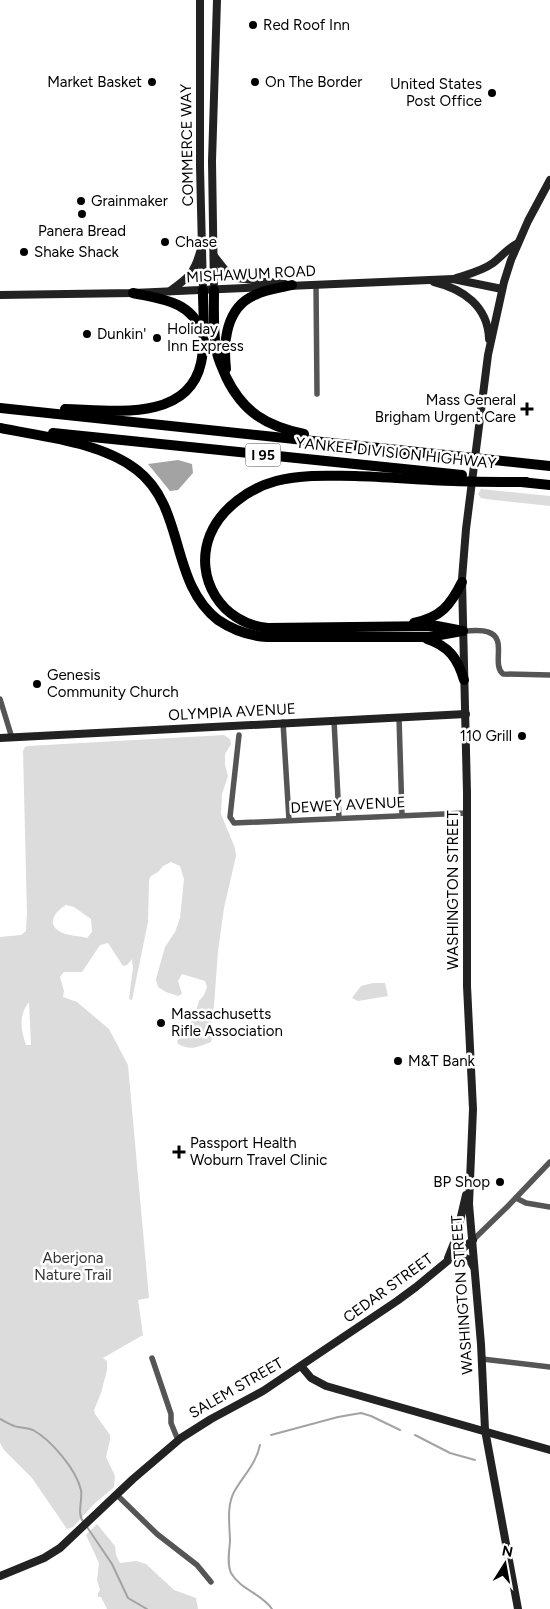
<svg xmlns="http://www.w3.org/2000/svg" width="550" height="1609" font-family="Figtree,sans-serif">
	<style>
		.green { fill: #dcdcdc; fill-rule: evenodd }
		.water { fill: #a3a3a3 }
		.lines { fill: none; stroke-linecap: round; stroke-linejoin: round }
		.stream { stroke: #a3a3a3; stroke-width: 2 }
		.street { stroke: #555; stroke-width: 5.5 }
		.secondary { stroke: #222; stroke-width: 8 }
		.highway { stroke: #000; stroke-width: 10 }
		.poi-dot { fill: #000; stroke: #fff; stroke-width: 2 }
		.labels { text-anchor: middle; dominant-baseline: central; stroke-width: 5; stroke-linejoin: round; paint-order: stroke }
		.shield { fill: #fff; stroke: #4c4c4c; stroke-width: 1 }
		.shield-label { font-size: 14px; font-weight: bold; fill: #000 }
		.poi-label { font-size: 15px; fill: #000; stroke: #fff; text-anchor: start }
		.street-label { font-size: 15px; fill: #000; stroke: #fff }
		.park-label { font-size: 15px; fill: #333; stroke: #fff }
	</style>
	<rect width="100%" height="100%" fill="#fff"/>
	<g class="green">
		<polygon points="481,489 550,496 550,506 486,499 481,498 478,494"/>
		<path d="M224 735 230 739 231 744 225 754V765L228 776 222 794 221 814 235 848 236 856 224 908 218 951 214 1006 211 1018 213 1032 211 1042C197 1047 192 1051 178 1044L177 1041 187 1031 196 1011 199 1001 204 995 207 987 205 981 182 974 178 981 182 994 178 996 166 992 158 987 156 979 165 947 175 932 180 918 184 879 180 866 171 862 163 866 158 872 151 876 149 880 148 922 132 1000 129 999 133 968 132 959 127 965 123 966 108 943 100 945 82 972H64L60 977 64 991 63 997 77 1002 109 1029 128 1065 149 1298 138 1300 143 1335 103 1358 107 1361V1370L101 1393 94 1410 95 1414 110 1435V1440L106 1457 115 1476 114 1487 94 1504 73 1527 67 1529 32 1478 4 1450 0 1443V937L21 935 26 931 27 913 23 751 25 747 28 746ZM66 905 74 907 91 919 92 932 87 938C80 936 73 936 66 934 46 928 51 914 66 905ZM29 1002 31 1045H26C21 1030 18 1016 29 1002Z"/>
		<polygon points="373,983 385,983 388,996 358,1001 352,998 361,986"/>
		<polygon points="97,1524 115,1546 116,1555 120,1563 136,1561 146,1564 174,1590 196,1598 198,1609 107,1609 101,1597 98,1597 98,1593 100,1590 97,1580 99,1563 86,1535"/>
	</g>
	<polygon class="water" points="178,460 192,464 193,473 178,490 170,491 148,464"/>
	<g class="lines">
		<g class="stream">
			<path d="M0 1419C6 1422 12 1426 18 1427 23 1428 28 1428 33 1430 51 1440 76 1469 81 1490 83 1501 76 1513 84 1523"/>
			<polyline points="271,1435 338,1417 361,1413 371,1416 400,1430"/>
			<polyline points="415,1435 450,1453 475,1460"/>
			<path d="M260 1445C256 1464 243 1476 234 1492 226 1508 230 1526 230 1542 229 1552 227 1564 231 1573 240 1589 262 1594 272 1609"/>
			<polyline points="87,1527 112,1564 128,1598 147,1609"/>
		</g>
		<g class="street">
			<polyline points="316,284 317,394"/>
			<path d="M463 631C471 631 480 629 488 632 508 638 491 664 503 674L550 675"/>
			<polyline points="0,699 12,738"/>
			<polyline points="399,717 402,815"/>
			<polyline points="334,720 339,818"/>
			<polyline points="283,722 289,820"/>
			<polyline points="239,735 230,817 234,823 467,813"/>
			<polyline points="516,1198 526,1203 550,1207"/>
			<polyline points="473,1240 507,1207 550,1162"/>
			<polyline points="152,1358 171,1414 171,1423 178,1440"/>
			<polyline points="482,1359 550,1367"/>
			<polyline points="117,1495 157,1534 197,1565 211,1582"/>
		</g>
		<g class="secondary">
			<polyline points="200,0 200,167 203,290"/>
			<polyline points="214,256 225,270 237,278 285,284"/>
			<path d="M456 278C469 274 482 271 493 263 502 256 508 248 518 243"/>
			<path d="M434 282C463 289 488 306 489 339"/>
			<polyline points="288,286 453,279 502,289"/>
			<polyline points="214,290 212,161 217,0"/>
			<path d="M170 291C188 278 194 274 200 252"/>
			<polyline points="0,295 133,293 269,287"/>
			<polyline points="0,738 466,714"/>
			<polyline points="448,1258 456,1238 466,1195"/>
			<path d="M452 1258C462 1255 469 1257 473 1266"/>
			<polyline points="301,1366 311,1378 326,1386 550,1450"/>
			<polyline points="0,1576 44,1558 60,1548 133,1479 181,1438 211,1419 263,1391 397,1301 416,1287 473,1240"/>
			<polyline points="518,1609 485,1430 481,1344 469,1204 473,1109 467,986 467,793 462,579 466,529 488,355 495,323 504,282 511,260 528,221 550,180"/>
		</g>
		<g class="highway">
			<path d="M214 290C214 309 213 329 216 348 217 358 222 367 226 377 243 412 266 426 304 434"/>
			<path d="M133 293C160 299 192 301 201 332"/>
			<path d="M226 369C223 342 226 307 255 295 266 289 280 288 292 285"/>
			<polyline points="0,408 550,466"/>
			<path d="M65 409C110 410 188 423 201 363 206 340 203 314 203 290"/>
			<path d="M0 428C44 437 101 442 137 470 186 508 169 582 218 620 233 630 250 636 267 637H429L462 631"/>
			<polyline points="53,433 462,475"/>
			<polyline points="521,482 550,485"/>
			<path d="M414 623C441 617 450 606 462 582"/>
			<path d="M463 631 437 626 268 628C222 624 193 578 210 535 221 508 250 488 276 481 302 474 329 476 355 476 388 477 421 480 454 481 478 482 502 482 526 482"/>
			<path d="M427 639C449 646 458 659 464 680"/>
		</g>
	</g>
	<g class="poi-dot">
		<circle cx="253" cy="25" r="5"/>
		<circle cx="152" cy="82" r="5"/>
		<circle cx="255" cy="82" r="5"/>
		<circle cx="492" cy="93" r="5"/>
		<circle cx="81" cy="201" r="5"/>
		<circle cx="82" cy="214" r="5"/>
		<circle cx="165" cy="242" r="5"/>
		<circle cx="24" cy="252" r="5"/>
		<circle cx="87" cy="334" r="5"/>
		<circle cx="157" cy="338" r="5"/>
		<path d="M524.5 401.5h5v5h5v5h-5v5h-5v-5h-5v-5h5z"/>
		<circle cx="37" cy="684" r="5"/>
		<circle cx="522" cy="736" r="5"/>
		<circle cx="161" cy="1023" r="5"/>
		<circle cx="398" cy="1061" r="5"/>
		<path d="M176.5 1144.5h5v5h5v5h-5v5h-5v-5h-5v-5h5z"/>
		<circle cx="500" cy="1182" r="5"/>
	</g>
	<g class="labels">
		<rect class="shield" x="245.5" y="443.5" width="35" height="23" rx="4"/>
		<g class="shield-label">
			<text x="263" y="455">I 95</text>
		</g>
		<g class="poi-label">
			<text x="263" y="25">Red Roof Inn</text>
			<text x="142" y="82" text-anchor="end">Market Basket</text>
			<text x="265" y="82">On The Border</text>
			<text x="482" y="84" text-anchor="end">United States<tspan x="482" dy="17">Post Office</tspan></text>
			<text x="91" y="201">Grainmaker</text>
			<text x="82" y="231" text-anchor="middle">Panera Bread</text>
			<text x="175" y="242">Chase</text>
			<text x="34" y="252">Shake Shack</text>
			<text x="167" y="329">Holiday<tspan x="167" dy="17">Inn Express</tspan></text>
			<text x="97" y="334">Dunkin'</text>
			<text x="516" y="400" text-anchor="end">Mass General<tspan x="516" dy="17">Brigham Urgent Care</tspan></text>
			<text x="47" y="675">Genesis<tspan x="47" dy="17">Community Church</tspan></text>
			<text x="512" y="736" text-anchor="end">110 Grill</text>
			<text x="171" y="1014">Massachusetts<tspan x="171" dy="17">Rifle Association</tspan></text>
			<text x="408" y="1061">M&amp;T Bank</text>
			<text x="190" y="1143">Passport Health<tspan x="190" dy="17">Woburn Travel Clinic</tspan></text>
			<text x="490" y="1182" text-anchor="end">BP Shop</text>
		</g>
		<g class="street-label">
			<text transform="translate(187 145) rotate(-91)">COMMERCE WAY</text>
			<text transform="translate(251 274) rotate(-3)">MISHAWUM ROAD</text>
			<text transform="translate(396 453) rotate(6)">YANKEE DIVISION HIGHWAY</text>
			<text transform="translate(232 712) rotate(-3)">OLYMPIA AVENUE</text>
			<text transform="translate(348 805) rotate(-3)">DEWEY AVENUE</text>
			<text transform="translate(453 890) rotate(-90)">WASHINGTON STREET</text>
			<text transform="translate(388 1288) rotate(-36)">CEDAR STREET</text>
			<text transform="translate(462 1295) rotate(-94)">WASHINGTON STREET</text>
			<text transform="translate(236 1388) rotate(-30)">SALEM STREET</text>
		</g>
		<g class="park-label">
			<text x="73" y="1258">Aberjona<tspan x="73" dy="17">Nature Trail</tspan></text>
		</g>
	</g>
	<g transform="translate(505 1564) rotate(11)" stroke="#ffffff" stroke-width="4" paint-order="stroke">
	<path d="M0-4L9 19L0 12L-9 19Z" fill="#000000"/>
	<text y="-8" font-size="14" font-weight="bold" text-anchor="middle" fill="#000000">N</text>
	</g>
</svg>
